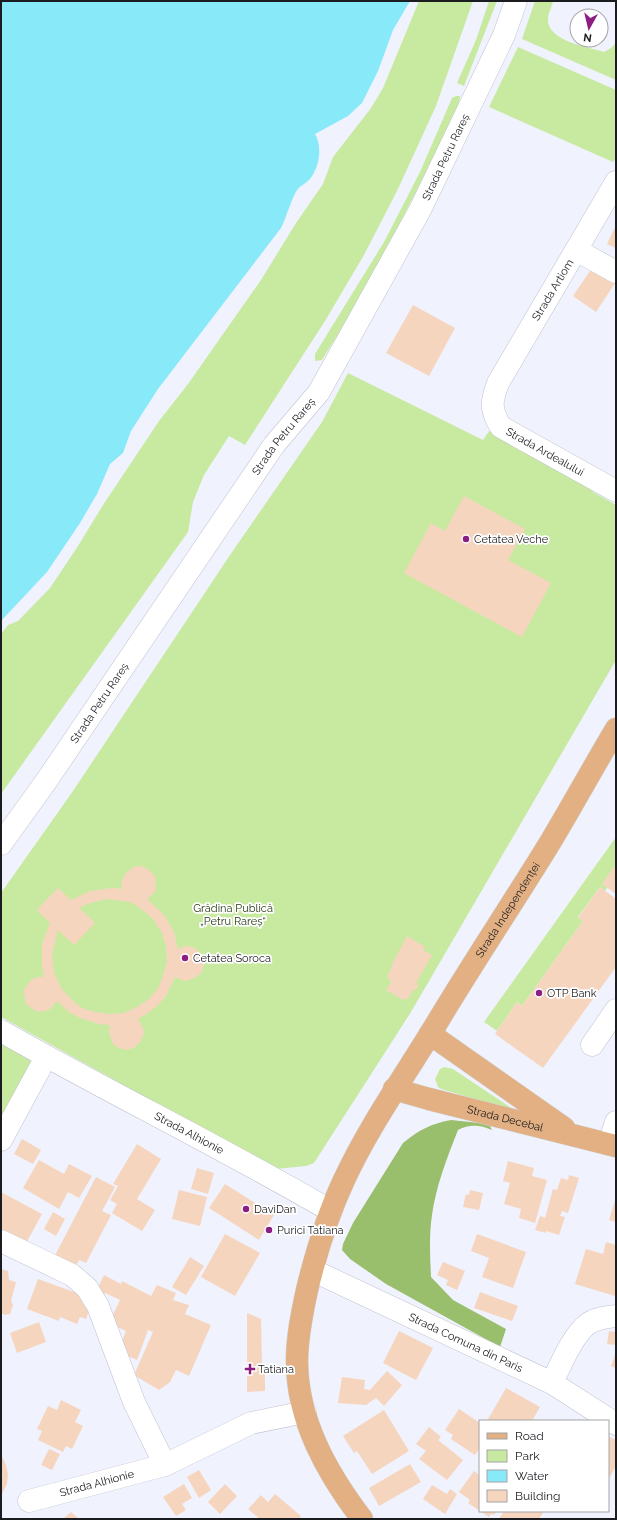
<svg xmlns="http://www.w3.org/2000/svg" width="617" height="1520" font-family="Raleway,sans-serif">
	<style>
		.green { fill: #c8eaa0 }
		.forest { fill: #99bf6c }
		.water { fill: #88e9f9 }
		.building { fill: #f6d5bf; fill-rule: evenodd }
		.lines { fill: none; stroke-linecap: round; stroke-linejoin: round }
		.minor-casing { stroke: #c0c2ce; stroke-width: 23 }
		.major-casing { stroke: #d1d2d2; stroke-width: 23 }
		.minor { stroke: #fff; stroke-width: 22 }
		.major { stroke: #e2b082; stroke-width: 22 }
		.poi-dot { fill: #8a1e83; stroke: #fff; stroke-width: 1.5 }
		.labels { text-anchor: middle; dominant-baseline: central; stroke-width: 3.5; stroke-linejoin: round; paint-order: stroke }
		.street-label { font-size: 11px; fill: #1b1c20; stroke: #fff }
		.poi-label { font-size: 11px; fill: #1b1c20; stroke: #fff; text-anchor: start }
		.park-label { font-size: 11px; fill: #293815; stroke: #fff }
	</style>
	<rect width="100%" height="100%" fill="#f0f2fe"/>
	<g class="green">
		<polygon points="419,1 473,1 436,106 398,189 364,255 325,321 245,445 229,436 204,475 193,502 188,532 1,794 1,634 8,625 18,621 50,588 78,546 103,505 159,421 188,384 261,280 296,223 323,184 333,157 371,108 383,88"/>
		<polygon points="489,1 497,1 464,86 457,83 476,40"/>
		<path d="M535 1H553C552 7 548 13 548 19 547 41 588 47 604 52L611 48 616 43V80L522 39Z"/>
		<polygon points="518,47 616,90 616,158 613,162 489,107"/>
		<path d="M456 96H460L459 104C417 191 374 278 322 360L315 361V354L384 242 420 172 452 98Z"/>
		<polygon points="348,373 483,440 489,431 591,489 593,492 616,505 616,660 411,1012 314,1163 306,1166 276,1169 119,1084 120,1083 1,1017 1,893 73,791 230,555 322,422"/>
		<path d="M616 837C616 856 617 876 605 891L600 887 578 917 583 921 522 1006 517 1002 497 1031 484 1022Z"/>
		<polygon points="1,1044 38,1065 1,1131"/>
		<polygon points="444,1067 453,1069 516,1111 441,1089 438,1087 435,1079 440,1069"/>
	</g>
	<path class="forest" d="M451 1120 489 1124 492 1130C480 1125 470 1124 458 1130 447 1158 436 1186 432 1215 429 1236 430 1256 431 1277L453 1300 506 1329 500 1347 386 1284 350 1259 342 1250 343 1244 353 1223 403 1143C419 1130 430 1124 451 1120Z"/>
	<path class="water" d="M1 1H410L393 30 378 71 362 103 348 116 315 134C323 147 319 169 309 180 305 184 300 186 297 190 290 202 287 216 281 228L158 389 131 431 123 453 110 464 97 494 80 523 47 572 1 621Z"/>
	<g class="building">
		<polygon points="616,225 616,248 607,244"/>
		<polygon points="592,268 615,283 596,312 573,296"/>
		<polygon points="413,305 455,328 429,376 386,353"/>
		<polygon points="464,496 525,529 508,560 551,583 522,637 404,573 431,523 445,531"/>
		<polygon points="616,864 616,894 602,884"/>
		<path d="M142 866 149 870 155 876 156 888 155 892 147 899 165 916 174 932 178 949 185 946 193 947 200 952 204 963 202 972 195 978 185 981 175 977 166 996 158 1005 148 1013 138 1019 143 1028 144 1033 141 1041 134 1048 125 1050 115 1046 112 1042 109 1032 110 1025 99 1024 80 1018 69 1012 57 1001 49 1010 39 1012 34 1010 26 1004 24 994V989L30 981 37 977H44L42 966V944L50 923 37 910 47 899 58 888 71 900 90 891 112 888 122 889 121 884 125 874 133 867ZM107 899 124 901 132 903 140 908 153 919 162 933 166 947 167 961 162 979 158 988 149 999 137 1007 124 1013 110 1014 95 1012 82 1008 71 999 61 988 54 973 52 955 58 930 74 945 95 923 79 908 90 903Z"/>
		<polygon points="600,887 616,899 616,967 543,1068 495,1034 517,1002 522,1006 583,921 578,918"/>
		<polygon points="407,936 425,947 423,950 432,955 417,981 418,988 412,991 409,998 403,1000 386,990 391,982 387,976 392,967 392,964"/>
		<polygon points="22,1139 41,1150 33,1164 14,1154"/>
		<polygon points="137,1144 161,1159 137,1199 155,1210 142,1231 112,1213 117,1204 110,1200 118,1186 113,1184"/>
		<polygon points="39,1160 64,1174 69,1164 92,1176 79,1198 68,1192 59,1209 23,1188"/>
		<polygon points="508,1161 534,1168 532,1176 547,1180 535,1223 519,1218 521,1209 504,1204 510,1183 503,1181"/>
		<polygon points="197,1168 214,1173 208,1194 191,1189"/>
		<polygon points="569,1175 579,1178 568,1213 562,1211 560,1216 565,1217 559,1235 546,1231 546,1233 535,1230 540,1216 545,1218 553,1189 557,1190 561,1178 568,1180"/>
		<polygon points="96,1177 115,1187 102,1211 111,1215 86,1263 79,1260 74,1270 53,1259"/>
		<polygon points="225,1184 274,1215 259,1240 209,1208"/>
		<polygon points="179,1190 207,1197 200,1226 172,1219"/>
		<polygon points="470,1190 483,1193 479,1210 463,1207 466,1194 469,1195"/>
		<polygon points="1,1192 42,1214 25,1245 1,1232"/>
		<polygon points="616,1197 616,1222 609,1220"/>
		<polygon points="53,1212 65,1219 56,1236 44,1229"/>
		<polygon points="225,1234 260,1253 235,1296 201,1277"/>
		<polygon points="477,1234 526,1252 513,1288 482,1277 489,1258 471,1251"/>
		<polygon points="606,1242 616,1245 615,1296 575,1284 586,1249 603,1254"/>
		<polygon points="190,1257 204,1266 186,1295 172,1287"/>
		<polygon points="443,1262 465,1271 457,1290 446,1285 448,1280 437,1275"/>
		<polygon points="1,1269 8,1271 9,1280 16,1282 11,1301 13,1305 10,1314 5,1315 1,1313"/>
		<polygon points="104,1275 121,1284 122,1281 151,1296 157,1285 176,1293 173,1300 189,1305 185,1314 211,1325 189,1376 176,1370 170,1382 159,1390 134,1375 153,1332 148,1330 137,1360 118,1352 126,1331 109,1323 120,1300 105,1293 102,1299 97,1290"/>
		<polygon points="38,1279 88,1297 84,1306 90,1308 86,1319 80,1317 77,1324 60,1317 59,1321 27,1309"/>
		<polygon points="480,1292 518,1306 512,1321 474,1308"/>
		<polygon points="247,1313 261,1319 262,1364 265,1364 265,1391 247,1392"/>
		<polygon points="39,1322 46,1342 17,1353 10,1333"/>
		<polygon points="399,1331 433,1348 416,1380 383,1363"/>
		<polygon points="609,1331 616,1332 616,1345 607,1344"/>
		<polygon points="616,1352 616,1368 611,1366"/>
		<polygon points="387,1371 402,1385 384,1406 376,1398 366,1405 338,1403 342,1377 365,1380 364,1389 370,1390"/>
		<polygon points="506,1388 540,1407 532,1421 487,1421"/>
		<polygon points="61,1400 81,1410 75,1422 83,1426 72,1449 66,1446 63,1452 38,1440 42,1431 37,1429 48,1406 57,1410"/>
		<polygon points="459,1409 480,1423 480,1448 475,1455 451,1439 453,1435 445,1430"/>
		<polygon points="384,1410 409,1451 372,1474 357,1451 354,1453 343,1436"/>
		<polygon points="429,1427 441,1437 438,1440 463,1460 447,1480 419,1459 426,1451 416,1444"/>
		<polygon points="608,1436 616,1440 616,1466 610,1477 608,1476"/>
		<polygon points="49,1449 60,1454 52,1470 41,1465"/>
		<polygon points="1,1454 6,1465 8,1474 7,1484 1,1496"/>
		<polygon points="410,1464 421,1482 379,1506 369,1488"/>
		<polygon points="199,1470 211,1490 199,1498 187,1477"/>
		<polygon points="474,1471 480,1476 480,1511 497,1511 494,1515 491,1514 489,1517 468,1503 470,1500 459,1492"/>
		<polygon points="184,1484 192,1498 182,1504 186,1510 176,1516 163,1497"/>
		<polygon points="225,1484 237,1496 220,1514 208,1502"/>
		<polygon points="432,1485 447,1494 450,1489 457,1494 445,1514 423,1499"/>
		<polygon points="275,1494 301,1516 299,1519 260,1519 248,1509 261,1495 268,1502"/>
		<polygon points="504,1511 540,1511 543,1513 539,1519 499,1519"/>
		<polygon points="71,1512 79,1519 63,1519"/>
	</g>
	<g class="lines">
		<defs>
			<g id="minor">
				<path id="s1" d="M616 182 498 383C491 402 490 410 501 427L616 491"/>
				<polyline points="576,250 616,272"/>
				<path id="s2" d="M1 844 47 780 274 445 319 392 420 210 504 35 516 1"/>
				<path id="s3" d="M1 1031C110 1093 223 1148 331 1211"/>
				<polyline points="592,1045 616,1010"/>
				<polyline points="1,1140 46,1057"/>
				<polyline points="609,1144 616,1122"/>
				<polyline points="1,1241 72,1275 87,1288 98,1306 134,1402 165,1465"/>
				<path id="s4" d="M312 1270 552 1383 616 1424"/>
				<path d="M552 1383C560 1366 573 1334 589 1323 597 1318 607 1317 616 1316"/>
				<path id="s5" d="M29 1501 165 1465 251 1423 305 1412"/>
			</g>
			<g id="major">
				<polyline points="430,1034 564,1128"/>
				<path id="s6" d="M394 1089 429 1099 616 1146"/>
				<path id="s7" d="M362 1519C327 1473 297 1420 297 1361 297 1337 302 1313 307 1290 316 1253 328 1214 344 1180 369 1126 404 1077 435 1026 472 964 513 903 551 841 573 804 594 766 616 729"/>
			</g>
		</defs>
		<use href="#minor" class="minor-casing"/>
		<use href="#major" class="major-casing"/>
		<use href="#minor" class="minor"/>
		<use href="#major" class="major"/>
	</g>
	<g class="poi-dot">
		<circle cx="466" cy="539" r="4"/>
		<circle cx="185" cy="958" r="4"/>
		<circle cx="539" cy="993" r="4"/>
		<circle cx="246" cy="1209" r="4"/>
		<circle cx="269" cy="1230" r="4"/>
		<path d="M248 1363h4v4h4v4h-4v4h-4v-4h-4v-4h4z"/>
	</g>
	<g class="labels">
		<g class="street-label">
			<text stroke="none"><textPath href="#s2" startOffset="820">Strada Petru Rareș</textPath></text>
			<text transform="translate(553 290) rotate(-59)">Strada Artiom</text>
			<text stroke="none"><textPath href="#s2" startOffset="496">Strada Petru Rareș</textPath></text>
			<text stroke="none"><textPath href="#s1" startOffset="330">Strada Ardealului</textPath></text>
			<text stroke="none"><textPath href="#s2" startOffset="172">Strada Petru Rareș</textPath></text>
			<text stroke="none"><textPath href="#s7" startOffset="678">Strada Independenței</textPath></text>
			<text stroke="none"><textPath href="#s6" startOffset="115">Strada Decebal</textPath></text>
			<text stroke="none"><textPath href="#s3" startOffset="214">Strada Alhionie</textPath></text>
			<text stroke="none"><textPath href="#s4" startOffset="170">Strada Comuna din Paris</textPath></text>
			<text stroke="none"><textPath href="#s5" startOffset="70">Strada Alhionie</textPath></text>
		</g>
		<g class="poi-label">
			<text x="474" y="539">Cetatea Veche</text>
			<text x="193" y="958">Cetatea Soroca</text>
			<text x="547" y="993">OTP Bank</text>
			<text x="254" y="1209">DaviDan</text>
			<text x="277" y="1230">Purici Tatiana</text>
			<text x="258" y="1369">Tatiana</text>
		</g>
		<g class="park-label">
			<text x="233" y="908">Grădina Publică<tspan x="233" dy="13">„Petru Rareș“</tspan></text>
		</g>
	</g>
	<rect width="617" height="1520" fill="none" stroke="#1b1c20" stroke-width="4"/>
	<rect x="479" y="1420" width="130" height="92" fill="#ffffff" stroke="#a4a4a6"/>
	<rect x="487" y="1433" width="20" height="6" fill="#e2b082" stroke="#a4a4a6"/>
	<text x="515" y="1440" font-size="12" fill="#1b1c20">Road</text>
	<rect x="487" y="1450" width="20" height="12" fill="#c8eaa0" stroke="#a4a4a6"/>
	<text x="515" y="1460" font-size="12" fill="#1b1c20">Park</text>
	<rect x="487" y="1470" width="20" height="12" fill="#88e9f9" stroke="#a4a4a6"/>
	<text x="515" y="1480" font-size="12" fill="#1b1c20">Water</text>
	<rect x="487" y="1490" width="20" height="12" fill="#f6d5bf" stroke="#a4a4a6"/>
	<text x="515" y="1500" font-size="12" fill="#1b1c20">Building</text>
	<g transform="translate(589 28) rotate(188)"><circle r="19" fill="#ffffff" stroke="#a4a4a6"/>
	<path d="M0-3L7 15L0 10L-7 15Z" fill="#8a1e83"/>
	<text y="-6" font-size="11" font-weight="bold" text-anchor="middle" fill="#1b1c20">N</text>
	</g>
</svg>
